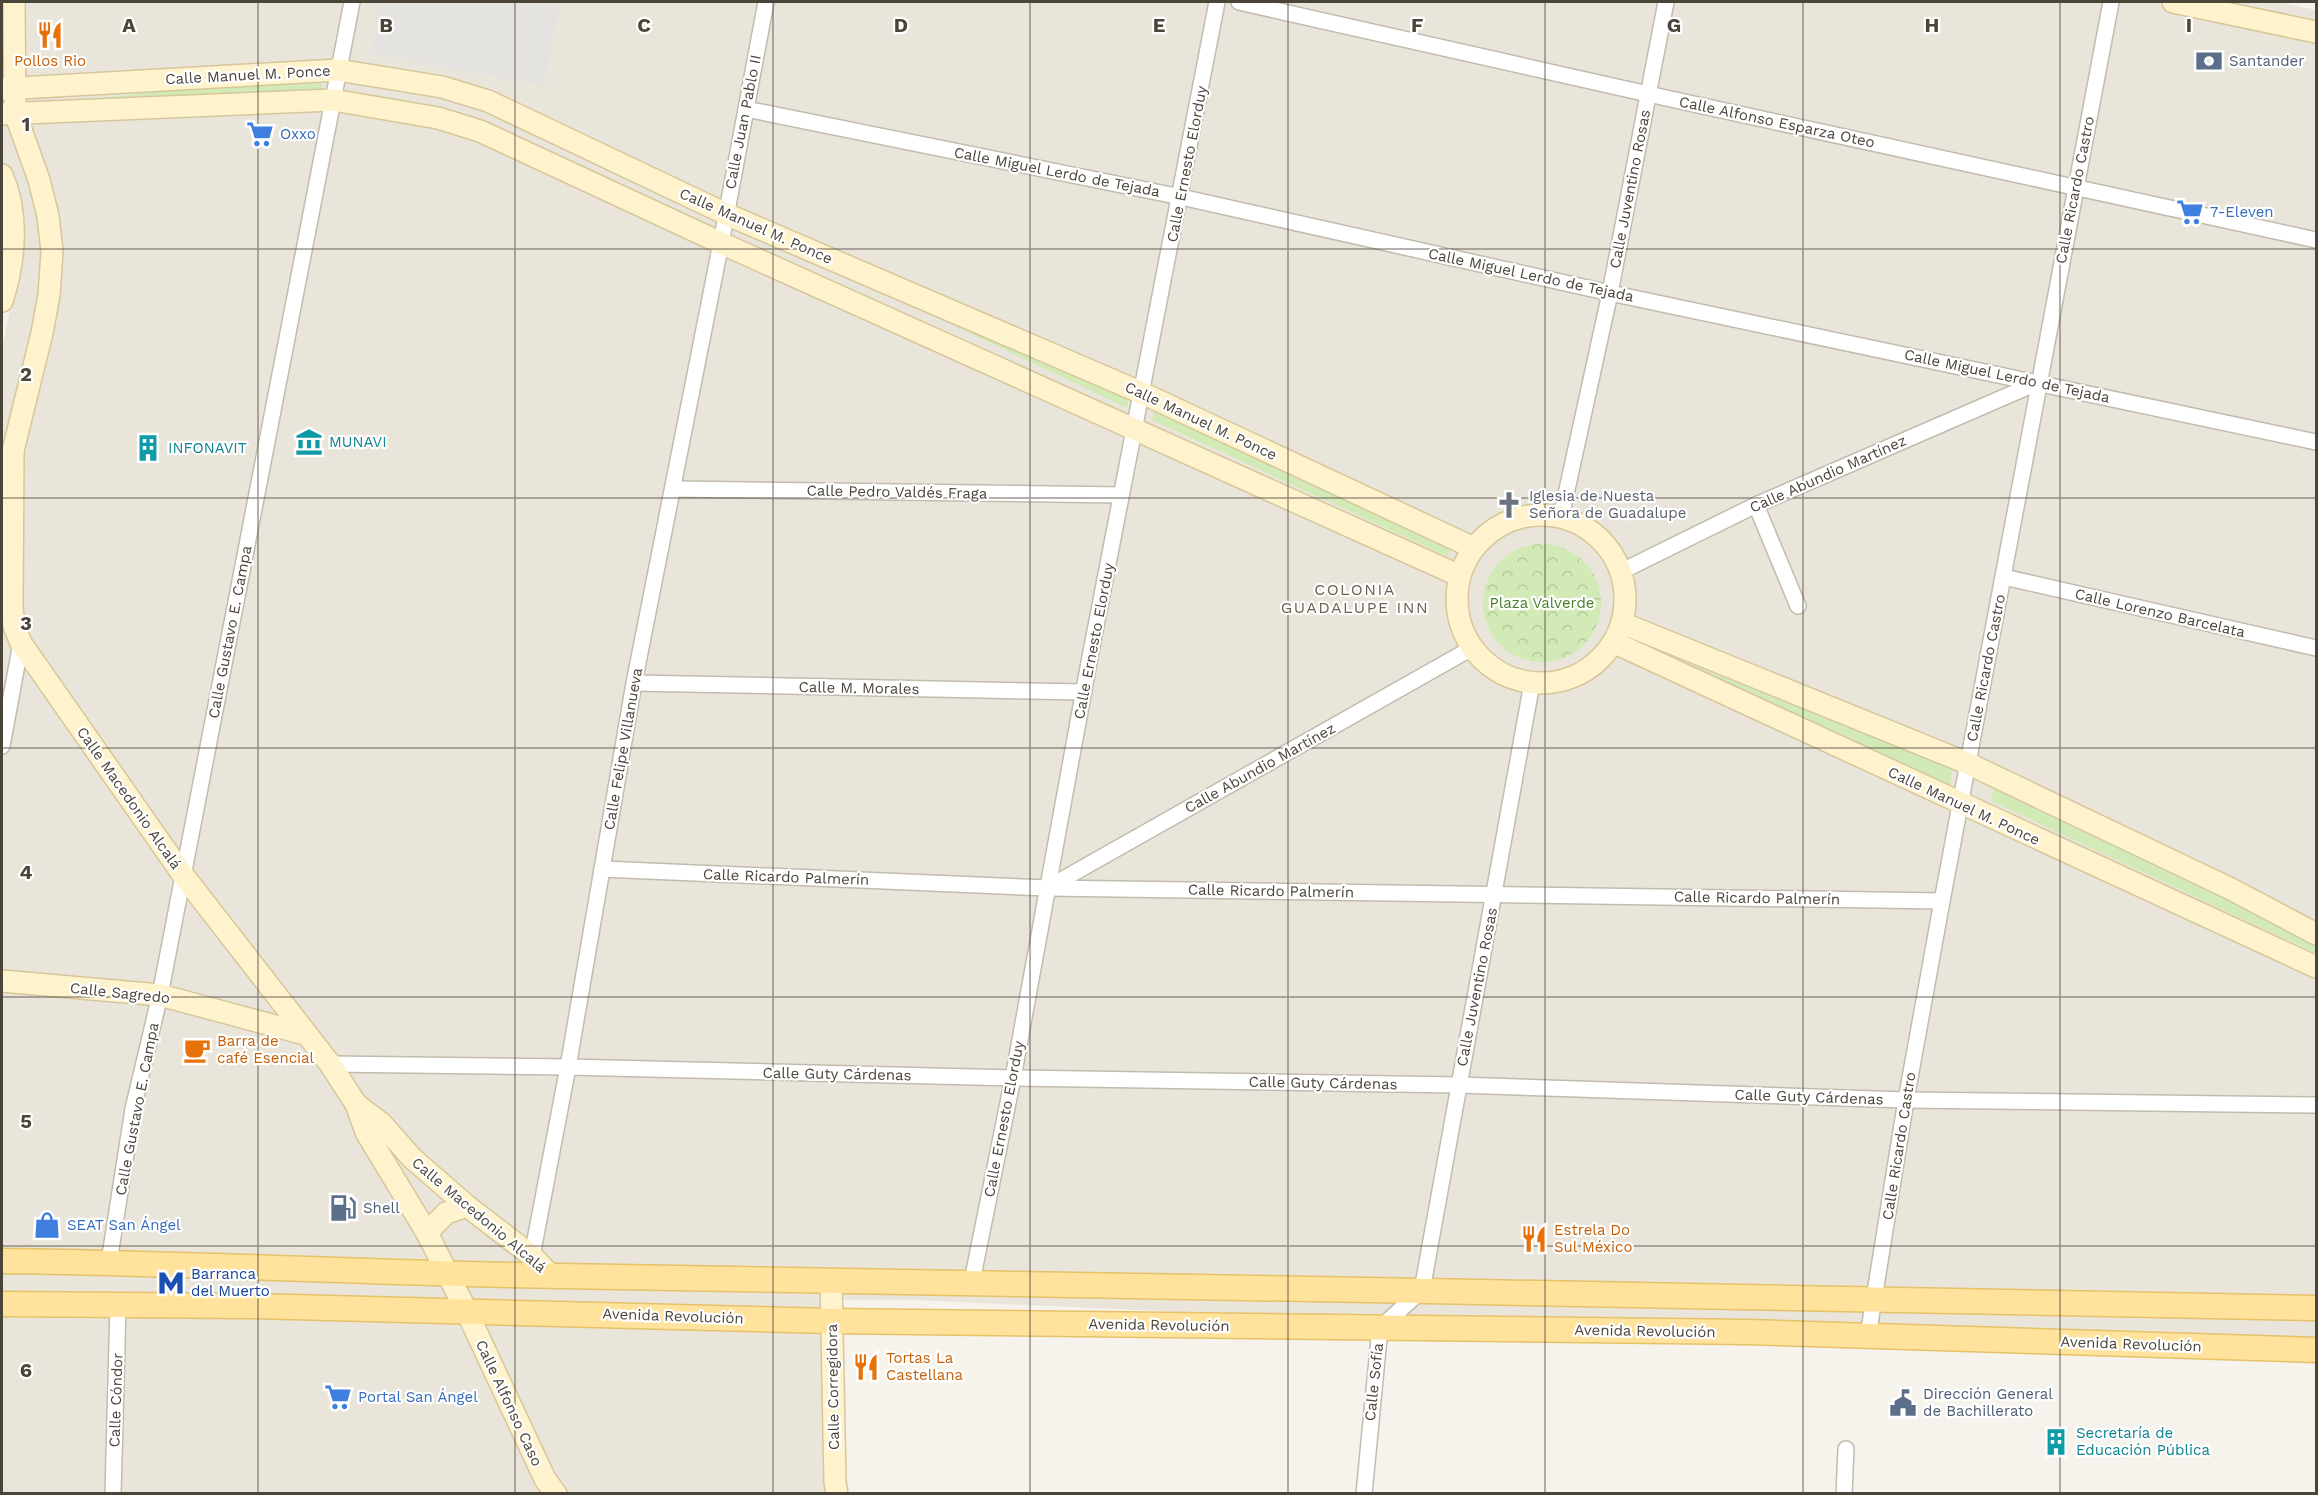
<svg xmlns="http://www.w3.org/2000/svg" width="2318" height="1495" font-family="'Work Sans',sans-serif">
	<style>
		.residential { fill: #eae5da }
		.grass { fill: #d2eab5 }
		.park { fill: url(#park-crowns) }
		.parking { fill: #e5e3e0 }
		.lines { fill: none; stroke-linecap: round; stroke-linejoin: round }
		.street-casing { stroke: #c2bbae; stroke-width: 18 }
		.secondary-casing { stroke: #d6c79b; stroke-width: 24 }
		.primary-casing { stroke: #e6c16a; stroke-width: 27 }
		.street { stroke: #fff; stroke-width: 15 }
		.secondary { stroke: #fff3cd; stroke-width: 21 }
		.primary { stroke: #ffe39c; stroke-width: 24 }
		.grid { fill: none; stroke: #4b4439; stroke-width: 1.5; stroke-opacity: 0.55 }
		.labels { text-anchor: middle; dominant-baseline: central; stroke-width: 4.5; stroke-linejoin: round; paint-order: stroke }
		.food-label { font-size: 15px; fill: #c56008; stroke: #fff; text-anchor: start }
		.service-label { font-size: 15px; fill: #4e5e75; stroke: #fff; text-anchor: start }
		.street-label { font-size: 15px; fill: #4b4439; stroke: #fff }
		.shop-label { font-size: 15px; fill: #366cbe; stroke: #fff; text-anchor: start }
		.culture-label { font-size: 15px; fill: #0d838f; stroke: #fff; text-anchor: start }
		.worship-label { font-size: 15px; fill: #5b616d; stroke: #fff; text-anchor: start }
		.park-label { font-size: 15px; fill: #4a7f2a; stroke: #fff }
		.transit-label { font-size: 15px; fill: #164399; stroke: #fff; text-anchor: start }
		.neighbourhood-label { font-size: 16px; letter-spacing: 1.5px; fill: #6e6250; stroke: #fff }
		.grid-label { font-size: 20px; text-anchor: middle; font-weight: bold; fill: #4b4439; stroke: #fff; stroke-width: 4.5; stroke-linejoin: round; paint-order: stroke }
	</style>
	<defs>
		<pattern id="park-crowns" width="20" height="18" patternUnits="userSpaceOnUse" patternTransform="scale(1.5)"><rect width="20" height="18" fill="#d2eab5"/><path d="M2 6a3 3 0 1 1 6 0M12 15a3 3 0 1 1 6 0" fill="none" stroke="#b6ca9c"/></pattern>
	</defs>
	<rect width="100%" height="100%" fill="#f6f3ec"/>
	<polygon class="residential" points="2,2 2278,2 2316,10 2316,1341 1359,1320 914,1300 819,1300 837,1493 2,1493 2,349 23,245 2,170"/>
	<g class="grass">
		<polygon points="320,73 322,88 59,117 58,103"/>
		<polygon points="737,222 1130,395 1127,408"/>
		<polygon points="1154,406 1450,548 1447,556 1152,420"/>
		<polygon points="1642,645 1952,767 1950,785 1640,650"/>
		<polygon points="1995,784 2304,937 2316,945 2316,953 1991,801"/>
	</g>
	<circle class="park" cx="1542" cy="603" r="59"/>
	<polygon class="parking" points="380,2 560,2 544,86 370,53"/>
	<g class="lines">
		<defs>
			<g id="street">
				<polyline points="1239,2 1648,94 2316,240"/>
				<polyline points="746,109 1181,197 1610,293 2316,442"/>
				<polyline points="673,489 1121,495"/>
				<polyline points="1756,505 1798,606"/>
				<polyline points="1561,517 1610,293 1666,2"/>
				<polyline points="1620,572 1756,505 2039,382"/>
				<polyline points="2004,577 2316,648"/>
				<polyline points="634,683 1084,692"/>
				<polyline points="2,746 21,643"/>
				<polyline points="602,869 1048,888 1942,901"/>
				<polyline points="1049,887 1472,648"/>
				<polyline points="330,1064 568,1067 1013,1078 1458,1085 1906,1100 2316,1105"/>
				<polyline points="532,1256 568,1067 634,683 721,243 766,2"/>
				<polyline points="109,1262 133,1109 160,995 352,2"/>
				<polyline points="972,1281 1013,1078 1089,662 1217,2"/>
				<polyline points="1868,1336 1906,1100 1942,901 2111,2"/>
				<polyline points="113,1494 118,1306"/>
				<polyline points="1364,1494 1380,1328 1422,1290 1532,683"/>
				<polyline points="1844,1494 1846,1449"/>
			</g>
			<g id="secondary">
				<polyline points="2173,2 2316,32"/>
				<polyline points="2,89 338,70 442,87 488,101 726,214 1142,393 1474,548"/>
				<polyline points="2,114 333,100 438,118 480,131 721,243 1460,576"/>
				<path d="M2 175C19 214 15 261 2 301"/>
				<polyline points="13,453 12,608 14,626 21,643 183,875 330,1064 356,1104 366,1132 427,1233 466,1310 545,1479 556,1494"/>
				<polyline points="9,467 42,333 49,295 52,252 48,216 39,180 15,113 14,2"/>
				<circle cx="1541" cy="599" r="84"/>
				<polyline points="1622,623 1967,763 2229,888 2316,934"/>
				<polyline points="1613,642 2316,967"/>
				<polyline points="2,981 160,995 305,1034"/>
				<polyline points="356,1104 381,1123 412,1158 467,1206 532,1256 551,1276"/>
				<polyline points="427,1233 446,1213 467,1206"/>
				<polyline points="831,1280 835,1482 837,1494"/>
			</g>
			<g id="primary">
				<path d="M2 1261C188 1263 374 1273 560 1276 1145 1286 1731 1296 2316 1308"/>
				<polyline points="2,1304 250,1306 831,1321 1749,1332 2316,1350"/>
			</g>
		</defs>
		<use href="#street" class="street-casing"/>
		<use href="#secondary" class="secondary-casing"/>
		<use href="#primary" class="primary-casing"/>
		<use href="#street" class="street"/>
		<use href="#secondary" class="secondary"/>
		<use href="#primary" class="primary"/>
	</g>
	<path class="grid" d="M258 2V1494M515 2V1494M773 2V1494M1030 2V1494M1288 2V1494M1545 2V1494M1803 2V1494M2060 2V1494M2 249H2316M2 498H2316M2 748H2316M2 997H2316M2 1246H2316"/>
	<defs>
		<symbol id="restaurant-bare" viewBox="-9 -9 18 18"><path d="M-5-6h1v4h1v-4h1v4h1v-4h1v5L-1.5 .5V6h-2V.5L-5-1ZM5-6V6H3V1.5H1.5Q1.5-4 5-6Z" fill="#e8710a" stroke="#fff" stroke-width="2.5" paint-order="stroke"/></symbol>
		<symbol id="bank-bare" viewBox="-9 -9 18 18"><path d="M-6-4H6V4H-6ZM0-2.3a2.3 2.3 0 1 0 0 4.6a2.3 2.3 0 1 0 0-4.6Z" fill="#5c6f8a" stroke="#fff" stroke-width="2.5" paint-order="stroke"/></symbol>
		<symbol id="supermarket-bare" viewBox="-9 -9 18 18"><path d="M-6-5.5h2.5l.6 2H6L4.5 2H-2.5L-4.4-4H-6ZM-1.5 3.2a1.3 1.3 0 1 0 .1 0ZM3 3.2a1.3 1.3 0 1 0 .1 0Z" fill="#3f7fe0" stroke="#fff" stroke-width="2.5" paint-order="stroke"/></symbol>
		<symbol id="museum-bare" viewBox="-9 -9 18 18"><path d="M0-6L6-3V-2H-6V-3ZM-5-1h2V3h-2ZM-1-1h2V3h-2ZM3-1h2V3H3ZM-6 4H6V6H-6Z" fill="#0f9aa8" stroke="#fff" stroke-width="2.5" paint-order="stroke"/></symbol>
		<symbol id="building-bare" viewBox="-9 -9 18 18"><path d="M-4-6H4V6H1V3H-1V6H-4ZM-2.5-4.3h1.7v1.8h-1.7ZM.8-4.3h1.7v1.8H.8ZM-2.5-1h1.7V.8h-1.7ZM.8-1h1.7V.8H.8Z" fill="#0f9aa8" stroke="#fff" stroke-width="2.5" paint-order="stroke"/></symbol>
		<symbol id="church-bare" viewBox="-9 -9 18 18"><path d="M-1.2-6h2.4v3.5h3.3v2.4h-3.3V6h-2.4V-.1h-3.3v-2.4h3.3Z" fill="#6b7280" stroke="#fff" stroke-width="2.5" paint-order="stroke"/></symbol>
		<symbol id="cafe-bare" viewBox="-9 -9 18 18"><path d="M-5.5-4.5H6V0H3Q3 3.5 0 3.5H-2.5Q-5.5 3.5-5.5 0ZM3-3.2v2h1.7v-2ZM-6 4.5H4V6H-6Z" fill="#e8710a" stroke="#fff" stroke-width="2.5" paint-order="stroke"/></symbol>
		<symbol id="fuel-bare" viewBox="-9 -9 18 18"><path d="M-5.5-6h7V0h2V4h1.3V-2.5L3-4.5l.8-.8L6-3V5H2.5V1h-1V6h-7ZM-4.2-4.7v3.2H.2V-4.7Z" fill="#5c6f8a" stroke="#fff" stroke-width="2.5" paint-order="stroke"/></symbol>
		<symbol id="shop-bare" viewBox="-9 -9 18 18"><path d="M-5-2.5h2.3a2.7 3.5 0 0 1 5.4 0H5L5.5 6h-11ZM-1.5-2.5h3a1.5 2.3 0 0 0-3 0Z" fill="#3f7fe0" stroke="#fff" stroke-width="2.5" paint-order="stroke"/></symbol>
		<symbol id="metro-bare" viewBox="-9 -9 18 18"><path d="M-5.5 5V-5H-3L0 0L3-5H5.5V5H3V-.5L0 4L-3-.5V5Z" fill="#1a4fb4" stroke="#fff" stroke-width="2.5" paint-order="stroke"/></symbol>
		<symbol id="civic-bare" viewBox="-9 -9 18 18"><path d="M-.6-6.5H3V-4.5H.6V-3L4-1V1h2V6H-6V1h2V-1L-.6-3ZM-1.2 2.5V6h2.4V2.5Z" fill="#5c6f8a" stroke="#fff" stroke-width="2.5" paint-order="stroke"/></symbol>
	</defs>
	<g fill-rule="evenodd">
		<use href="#restaurant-bare" x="31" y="16" width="38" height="38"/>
		<use href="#bank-bare" x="2190" y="42" width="38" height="38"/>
		<use href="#supermarket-bare" x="241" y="115" width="38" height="38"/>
		<use href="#supermarket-bare" x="2171" y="193" width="38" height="38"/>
		<use href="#museum-bare" x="290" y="423" width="38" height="38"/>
		<use href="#building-bare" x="129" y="429" width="38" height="38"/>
		<use href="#church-bare" x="1490" y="486" width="38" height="38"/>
		<use href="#cafe-bare" x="178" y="1031" width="38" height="38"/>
		<use href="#fuel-bare" x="324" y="1189" width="38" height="38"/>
		<use href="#shop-bare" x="28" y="1206" width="38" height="38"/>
		<use href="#restaurant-bare" x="1515" y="1220" width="38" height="38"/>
		<use href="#metro-bare" x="152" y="1264" width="38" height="38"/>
		<use href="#restaurant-bare" x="847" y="1348" width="38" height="38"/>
		<use href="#supermarket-bare" x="319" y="1378" width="38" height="38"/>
		<use href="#civic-bare" x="1884" y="1384" width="38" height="38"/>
		<use href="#building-bare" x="2037" y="1423" width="38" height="38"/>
	</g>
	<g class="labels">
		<g class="food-label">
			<text x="50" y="61" text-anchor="middle">Pollos Rio</text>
			<text x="217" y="1041">Barra de<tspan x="217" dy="17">café Esencial</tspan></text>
			<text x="1554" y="1230">Estrela Do<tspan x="1554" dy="17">Sul México</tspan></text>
			<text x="886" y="1358">Tortas La<tspan x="886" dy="17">Castellana</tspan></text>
		</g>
		<g class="service-label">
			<text x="2229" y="61">Santander</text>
			<text x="363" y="1208">Shell</text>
			<text x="1923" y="1394">Dirección General<tspan x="1923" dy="17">de Bachillerato</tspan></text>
		</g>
		<g class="street-label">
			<text transform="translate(248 75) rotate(-3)">Calle Manuel M. Ponce</text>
			<text transform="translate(743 122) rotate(-79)">Calle Juan Pablo II</text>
			<text transform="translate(1777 122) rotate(12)">Calle Alfonso Esparza Oteo</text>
			<text transform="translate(1187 164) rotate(-79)">Calle Ernesto Elorduy</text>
			<text transform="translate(1057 172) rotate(11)">Calle Miguel Lerdo de Tejada</text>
			<text transform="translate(1630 189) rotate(-79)">Calle Juventino Rosas</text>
			<text transform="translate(2075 190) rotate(-79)">Calle Ricardo Castro</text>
			<text transform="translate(756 226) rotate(24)">Calle Manuel M. Ponce</text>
			<text transform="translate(1531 275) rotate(12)">Calle Miguel Lerdo de Tejada</text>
			<text transform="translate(2007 376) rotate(12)">Calle Miguel Lerdo de Tejada</text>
			<text transform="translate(1201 421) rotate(25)">Calle Manuel M. Ponce</text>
			<text transform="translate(1828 474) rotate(-24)">Calle Abundio Martínez</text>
			<text transform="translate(897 492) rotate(1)">Calle Pedro Valdés Fraga</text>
			<text transform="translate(2160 613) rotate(13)">Calle Lorenzo Barcelata</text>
			<text transform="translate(230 632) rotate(-79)">Calle Gustavo E. Campa</text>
			<text transform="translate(1094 641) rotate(-79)">Calle Ernesto Elorduy</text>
			<text transform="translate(1986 668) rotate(-79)">Calle Ricardo Castro</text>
			<text transform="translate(859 688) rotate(1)">Calle M. Morales</text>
			<text transform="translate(623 749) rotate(-80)">Calle Felipe Villanueva</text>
			<text transform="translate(1260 768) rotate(-29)">Calle Abundio Martínez</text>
			<text transform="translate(129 798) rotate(55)">Calle Macedonio Alcalá</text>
			<text transform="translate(1964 806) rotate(25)">Calle Manuel M. Ponce</text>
			<text transform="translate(786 877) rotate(2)">Calle Ricardo Palmerín</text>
			<text transform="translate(1271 891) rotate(1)">Calle Ricardo Palmerín</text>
			<text transform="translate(1757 898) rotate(1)">Calle Ricardo Palmerín</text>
			<text transform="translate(1477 987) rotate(-79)">Calle Juventino Rosas</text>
			<text transform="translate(120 993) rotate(6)">Calle Sagredo</text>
			<text transform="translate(837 1074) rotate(1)">Calle Guty Cárdenas</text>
			<text transform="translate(1323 1083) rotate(1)">Calle Guty Cárdenas</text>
			<text transform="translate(1809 1097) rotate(2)">Calle Guty Cárdenas</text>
			<text transform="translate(137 1109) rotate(-79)">Calle Gustavo E. Campa</text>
			<text transform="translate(1004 1119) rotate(-79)">Calle Ernesto Elorduy</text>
			<text transform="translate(1899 1146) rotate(-81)">Calle Ricardo Castro</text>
			<text transform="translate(479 1215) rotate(40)">Calle Macedonio Alcalá</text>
			<text transform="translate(673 1316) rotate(2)">Avenida Revolución</text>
			<text transform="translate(1159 1325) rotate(1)">Avenida Revolución</text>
			<text transform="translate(1645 1331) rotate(1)">Avenida Revolución</text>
			<text transform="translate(2131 1344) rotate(2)">Avenida Revolución</text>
			<text transform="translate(1374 1382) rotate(-84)">Calle Sofía</text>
			<text transform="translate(833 1387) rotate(-91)">Calle Corregidora</text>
			<text transform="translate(116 1400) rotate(-88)">Calle Cóndor</text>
			<text transform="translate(509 1403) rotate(65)">Calle Alfonso Caso</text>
		</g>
		<g class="shop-label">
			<text x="280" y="134">Oxxo</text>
			<text x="2210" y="212">7-Eleven</text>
			<text x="67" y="1225">SEAT San Ángel</text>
			<text x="358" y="1397">Portal San Ángel</text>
		</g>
		<g class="culture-label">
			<text x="329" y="442">MUNAVI</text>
			<text x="168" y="448">INFONAVIT</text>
			<text x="2076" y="1433">Secretaría de<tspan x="2076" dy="17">Educación Pública</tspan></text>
		</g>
		<g class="worship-label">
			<text x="1529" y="496">Iglesia de Nuesta<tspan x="1529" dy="17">Señora de Guadalupe</tspan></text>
		</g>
		<g class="park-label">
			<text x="1542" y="603">Plaza Valverde</text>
		</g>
		<g class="transit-label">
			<text x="191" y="1274">Barranca<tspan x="191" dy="17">del Muerto</tspan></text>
		</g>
		<g class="neighbourhood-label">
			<text x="1355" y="589">COLONIA<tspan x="1355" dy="18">GUADALUPE INN</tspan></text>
		</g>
	</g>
	<g class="grid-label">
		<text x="129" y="32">A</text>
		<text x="386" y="32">B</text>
		<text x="644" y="32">C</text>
		<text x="901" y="32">D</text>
		<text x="1159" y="32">E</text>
		<text x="1417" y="32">F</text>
		<text x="1674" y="32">G</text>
		<text x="1932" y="32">H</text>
		<text x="2189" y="32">I</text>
		<text x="26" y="131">1</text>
		<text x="26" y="381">2</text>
		<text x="26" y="630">3</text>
		<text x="26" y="879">4</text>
		<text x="26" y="1128">5</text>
		<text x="26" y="1377">6</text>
	</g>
	<rect width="2318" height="1495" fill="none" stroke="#4b4439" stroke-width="6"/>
</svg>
